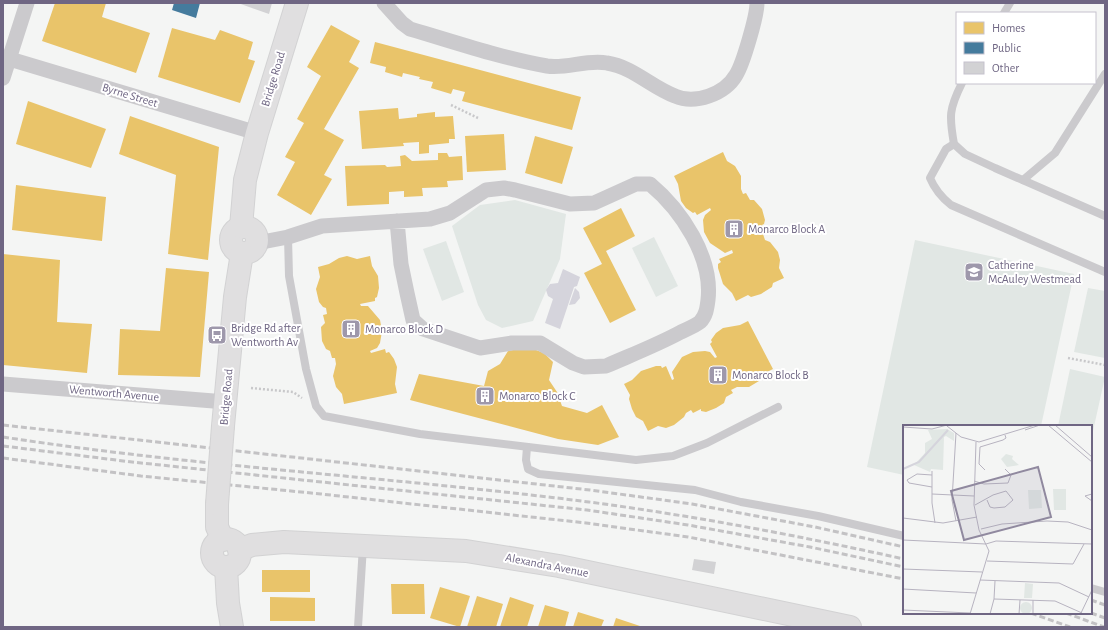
<svg xmlns="http://www.w3.org/2000/svg" width="1108" height="630" font-family="'Alegreya Sans',sans-serif">
	<style>
		.green { fill: #e1e7e4 }
		.water { fill: #d5d4dc }
		.homes { fill: #e9c46a }
		.public { fill: #457b9d }
		.building { fill: #d2d2d4 }
		.lines { fill: none; stroke-linecap: round; stroke-linejoin: round }
		.secondary-casing { stroke: #d2d2d3; stroke-width: 24 }
		.path { stroke: #c8c8ca; stroke-width: 2.5; stroke-dasharray: 2 2; stroke-linecap: butt }
		.lane { stroke: #cbcacd; stroke-width: 8 }
		.street { stroke: #cbcacd; stroke-width: 15 }
		.secondary { stroke: #e0dfe0; stroke-width: 22 }
		.rail { stroke: #c3c2c4; stroke-width: 3; stroke-dasharray: 6 3; stroke-linecap: butt }
		.secondary-bridge-casing { stroke: #d2d2d3; stroke-width: 24; stroke-linecap: butt }
		.secondary-bridge { stroke: #e0dfe0; stroke-width: 22 }
		.labels { text-anchor: middle; dominant-baseline: central; stroke-width: 4; stroke-linejoin: round; paint-order: stroke }
		.street-label { font-size: 12px; fill: #6f6683; stroke: #fff }
		.poi-label { font-size: 12px; fill: #6f6683; stroke: #fff; text-anchor: start }
		.inset-river { fill: none; stroke: #d5d4dc; stroke-width: 2 }
		.inset-road { fill: none; stroke: #b7b3c0; stroke-width: 1 }
		.view { fill: #90899f; fill-opacity: 0.15; stroke: #90899f; stroke-width: 2 }
		.inset-edge { fill: none; stroke: #6f6683; stroke-width: 2 }
	</style>
	<rect width="100%" height="100%" fill="#f4f5f4"/>
	<g class="green">
		<polygon points="515,200 566,214 560,259 533,321 502,328 486,320 478,305 452,226 480,205"/>
		<polygon points="654,237 678,286 656,297 632,248"/>
		<polygon points="915,240 1074,274 1041,426 904,426 904,475 867,467"/>
		<polygon points="446,241 464,292 442,301 423,249"/>
		<polygon points="1088,288 1105,291 1105,358 1074,352"/>
		<polygon points="1070,369 1105,377 1091,440 1091,426 1058,426"/>
	</g>
	<g class="water">
		<polygon points="563,269 580,277 577,286 574,287 560,329 545,323 553,299 548,296 546,290 550,284 558,283"/>
		<polygon points="575,288 579,292 580,298 575,304 569,305"/>
	</g>
	<g class="homes">
		<polygon points="55,3 106,3 102,17 150,33 136,73 42,41"/>
		<polygon points="331,25 360,41 349,62 359,68 324,129 344,140 324,175 332,179 311,215 277,195 295,162 285,157 304,123 297,119 321,76 307,67"/>
		<polygon points="172,28 215,40 220,30 253,42 248,59 255,61 240,103 158,77"/>
		<polygon points="375,42 581,97 572,130 462,101 465,92 453,89 451,94 431,88 433,82 419,79 420,77 403,73 402,77 385,72 386,67 370,63"/>
		<polygon points="28,101 106,129 91,168 16,144"/>
		<polygon points="398,108 399,119 417,117 417,114 435,112 435,117 453,116 455,139 449,139 449,143 429,145 429,153 419,154 419,142 403,143 404,146 362,149 359,111"/>
		<polygon points="130,116 219,147 208,260 168,254 176,175 119,154"/>
		<polygon points="504,134 506,170 467,172 465,136"/>
		<polygon points="535,136 573,147 562,184 525,173"/>
		<polygon points="723,152 727,161 735,166 741,176 741,189 743,194 746,193 750,200 754,200 762,209 765,220 764,224 762,225 766,233 763,234 765,240 770,242 778,252 780,260 779,268 784,278 773,283 772,287 761,294 751,297 748,295 736,301 732,293 723,284 718,268 718,264 721,262 719,259 733,253 732,250 725,253 710,243 704,232 703,220 705,215 711,210 710,208 697,215 695,212 693,213 686,208 681,201 678,184 674,176"/>
		<polygon points="438,153 447,153 449,157 462,156 463,180 447,181 448,187 422,188 423,196 404,197 404,191 389,192 389,204 347,206 345,166 385,165 387,167 401,166 400,156 405,155 412,161 438,160"/>
		<polygon points="16,185 106,197 102,241 12,230"/>
		<polygon points="621,208 635,236 606,251 636,310 610,323 584,273 602,264 583,228"/>
		<polygon points="3,254 60,260 57,322 92,324 87,373 3,365"/>
		<polygon points="347,256 357,259 370,256 372,266 378,276 379,288 377,297 375,298 375,301 360,304 361,306 368,306 380,320 382,331 380,343 377,348 370,351 371,353 385,349 386,353 389,352 394,359 397,367 395,384 397,393 344,404 342,394 336,387 333,376 336,364 335,358 332,358 330,351 326,349 322,341 321,327 325,323 323,315 327,314 326,308 323,307 319,302 316,289 320,277 318,267 329,264 339,258"/>
		<polygon points="166,268 209,272 200,377 118,375 120,329 160,331"/>
		<polygon points="748,321 773,369 765,373 759,381 749,387 737,387 731,390 733,393 726,397 724,403 716,408 706,412 701,411 701,409 693,413 691,410 686,413 684,417 674,425 666,428 658,426 648,431 643,421 636,417 632,409 629,399 630,395 624,384 632,380 641,371 656,366 661,366 662,368 666,366 672,380 674,379 672,372 682,357 693,352 705,351 710,352 715,358 717,357 710,344 712,342 711,340 716,333 723,328 740,325"/>
		<polygon points="528,347 544,353 553,362 549,380 557,392 562,406 587,413 602,405 619,437 598,445 558,439 410,400 419,374 484,386 488,371 500,364 508,351"/>
		<rect x="262" y="570" width="48" height="22"/>
		<polygon points="391,584 424,584 425,614 392,614"/>
		<polygon points="440,587 470,596 460,627 430,618"/>
		<polygon points="477,596 503,604 496,627 467,627"/>
		<polygon points="270,597 315,598 315,621 270,621"/>
		<polygon points="510,597 534,605 527,627 500,627"/>
		<polygon points="545,605 569,612 565,627 538,627"/>
		<polygon points="578,612 604,620 601,627 573,627"/>
		<polygon points="616,618 643,627 613,627"/>
	</g>
	<polygon class="public" points="174,3 200,3 196,18 172,10"/>
	<g class="building">
		<polygon points="238,3 272,3 269,14"/>
		<polygon points="694,559 716,562 714,574 692,570"/>
	</g>
	<g class="lines">
		<defs>
			<g id="secondary">
				<circle cx="244" cy="240" r="13"/>
				<polyline points="241,227 245,180 257,133 297,3"/>
				<polyline points="223,426 235,297 242,253"/>
				<polyline points="217,504 217,527 223,540"/>
				<circle cx="226" cy="553" r="14"/>
				<polyline points="239,550 252,545 284,542 466,551 559,566 850,627"/>
				<polyline points="226,567 228,603 232,627"/>
			</g>
		</defs>
		<use href="#secondary" class="secondary-casing"/>
		<g class="path">
			<polyline points="451,105 478,118"/>
			<polyline points="1068,358 1105,365"/>
			<polyline points="251,388 293,392 302,398"/>
		</g>
		<g class="lane">
			<polyline points="1004,13 1010,3"/>
			<path d="M962 83C949 109 949 116 954 144L965 154 995 168 1105 216"/>
			<path d="M954 144 946 149 930 178C935 190 941 197 951 205L1105 272"/>
			<polyline points="1023,180 1055,153 1105,74"/>
			<polyline points="288,237 289,276 306,369 316,406 324,416 420,434 636,460 673,456 707,443 778,407"/>
			<polyline points="527,447 526,460 528,469 539,474 695,490 741,502 818,516 904,536"/>
			<polyline points="1091,588 1105,592"/>
			<polyline points="358,627 363,546"/>
		</g>
		<g class="street">
			<path d="M384 3 402 23 410 29C455 42 501 58 547 66 567 69 587 59 607 63 633 67 651 87 675 96 695 105 725 94 736 75 743 64 757 16 757 3"/>
			<polyline points="3,57 257,133"/>
			<polyline points="3,78 27,3"/>
			<path d="M257 243 288 237 322 226 430 219 450 213 486 190 504 188 515 190 570 204 594 203 636 184H650C681 210 713 257 708 300 707 308 706 316 700 322 695 326 687 329 681 332 657 345 631 355 606 366L584 367 573 363 540 343H512L480 348 423 329 413 320 407 293 401 264 397 221"/>
			<polyline points="3,384 226,402"/>
		</g>
		<use href="#secondary" class="secondary"/>
		<g class="rail">
			<polyline points="3,425 590,490 692,504 815,527 904,547"/>
			<path d="M3 437C197 467 394 477 589 502 695 516 800 536 904 559"/>
			<polyline points="3,446 132,462 587,510 688,525 810,547 904,567"/>
			<polyline points="3,458 141,476 321,494 586,523 688,537 904,579"/>
			<polyline points="1091,600 1105,605"/>
			<polyline points="1031,613 1070,627"/>
			<polyline points="1066,613 1104,627"/>
			<polyline points="1091,613 1105,618"/>
		</g>
		<defs>
			<polyline id="secondary-bridge" points="217,504 223,426"/>
		</defs>
		<use href="#secondary-bridge" class="secondary-bridge-casing"/>
		<use href="#secondary-bridge" class="secondary-bridge"/>
	</g>
	<defs>
		<symbol id="building-square" viewBox="-11 -11 22 22"><rect x="-9" y="-9" width="18" height="18" rx="4" fill="#9e98ab" stroke="#fff"/><path d="M-4-6H4V6H1V3H-1V6H-4ZM-2.5-4.3h1.7v1.8h-1.7ZM.8-4.3h1.7v1.8H.8ZM-2.5-1h1.7V.8h-1.7ZM.8-1h1.7V.8H.8Z" fill="#fff"/></symbol>
		<symbol id="school-square" viewBox="-11 -11 22 22"><rect x="-9" y="-9" width="18" height="18" rx="4" fill="#9e98ab" stroke="#fff"/><path d="M0-5L7-2L0 1L-7-2ZM-4 1L0 2.5L4 1V4Q0 6-4 4Z" fill="#fff"/></symbol>
		<symbol id="bus-square" viewBox="-11 -11 22 22"><rect x="-9" y="-9" width="18" height="18" rx="4" fill="#9e98ab" stroke="#fff"/><path d="M-5-6H5V4H4V6H2V4H-2V6H-4V4H-5ZM-3.5-4V0h7V-4ZM-3.5 1.2v1.5H-2V1.2ZM2 1.2v1.5H3.5V1.2Z" fill="#fff"/></symbol>
	</defs>
	<g fill-rule="evenodd">
		<use href="#building-square" x="723" y="218" width="22" height="22"/>
		<use href="#school-square" x="963" y="261" width="22" height="22"/>
		<use href="#building-square" x="340" y="318" width="22" height="22"/>
		<use href="#bus-square" x="206" y="324" width="22" height="22"/>
		<use href="#building-square" x="707" y="364" width="22" height="22"/>
		<use href="#building-square" x="474" y="385" width="22" height="22"/>
	</g>
	<g class="labels">
		<g class="street-label">
			<text transform="translate(273 79) rotate(-73)">Bridge Road</text>
			<text transform="translate(130 95) rotate(17)">Byrne Street</text>
			<text transform="translate(114 393) rotate(5)">Wentworth Avenue</text>
			<text transform="translate(226 397) rotate(-85)">Bridge Road</text>
			<text transform="translate(547 565) rotate(11)">Alexandra Avenue</text>
		</g>
		<g class="poi-label">
			<text x="748" y="229">Monarco Block A</text>
			<text x="988" y="265">Catherine<tspan x="988" dy="14">McAuley Westmead</tspan></text>
			<text x="231" y="328">Bridge Rd after<tspan x="231" dy="14">Wentworth Av</tspan></text>
			<text x="365" y="329">Monarco Block D</text>
			<text x="732" y="375">Monarco Block B</text>
			<text x="499" y="396">Monarco Block C</text>
		</g>
	</g>
	<g transform="translate(903 425)">
		<rect width="189" height="189" fill="#f4f5f4"/>
		<path d="M44 4 51 8V16L43 11 41 12 40 45 28 44 27 47 11 40 22 28V18L29 14 25 5ZM103 29 110 31 109 34 116 40 104 42 98 34ZM150 64H163V85H151ZM125 65H138L139 83 126 84ZM122 158 130 159 129 173H121ZM117 183a6 6 0 1 1 12 0a6 6 0 1 1-12 0Z" fill="#e1e7e4"/>
		<path class="inset-river" d="M0 44 16 37 45 5"/>
		<path class="inset-road" d="M145 0 189 37M152 0 189 32M44 1 58 12 76 17 132 0M0 2 29 4 44 0M122 5 137 0M53 8 49 75 53 96M82 45 76 39 77 22 100 15 103 13 102 10M29 46V78L32 98M71 56 81 59 105 58 108 50 102 44M29 62 6 58 4 55 14 49 29 50M29 69 71 71M189 69 182 71 189 76M72 80 90 70 103 66 110 75 102 82 91 83 87 82 84 75M0 93 40 98 74 92M78 104 99 99 144 96 165 97 189 105M0 115 83 119M83 119 93 116 189 119M84 136 170 139 181 119M0 144 79 147M77 155 156 158 186 172M0 164 73 168M91 174 152 176 179 188M0 185 67 188M178 188 189 165M67 189 86 126 76 105 71 80 73 17M87 189 91 174 92 156M116 189 117 175M130 189V175"/>
		<path class="view" d="M135 42 148 92 61 115 48 66Z"/>
		<rect width="189" height="189" class="inset-edge"/>
	</g>
	<rect width="1108" height="630" fill="none" stroke="#6f6683" stroke-width="8"/>
	<rect x="956" y="12" width="140" height="72" fill="#ffffff" stroke="#c5c2cd"/>
	<rect x="964" y="22" width="20" height="12" fill="#e9c46a" stroke="#c5c2cd"/>
	<text x="992" y="32" font-size="12" fill="#6f6683">Homes</text>
	<rect x="964" y="42" width="20" height="12" fill="#457b9d" stroke="#c5c2cd"/>
	<text x="992" y="52" font-size="12" fill="#6f6683">Public</text>
	<rect x="964" y="62" width="20" height="12" fill="#d2d2d4" stroke="#c5c2cd"/>
	<text x="992" y="72" font-size="12" fill="#6f6683">Other</text>
</svg>
